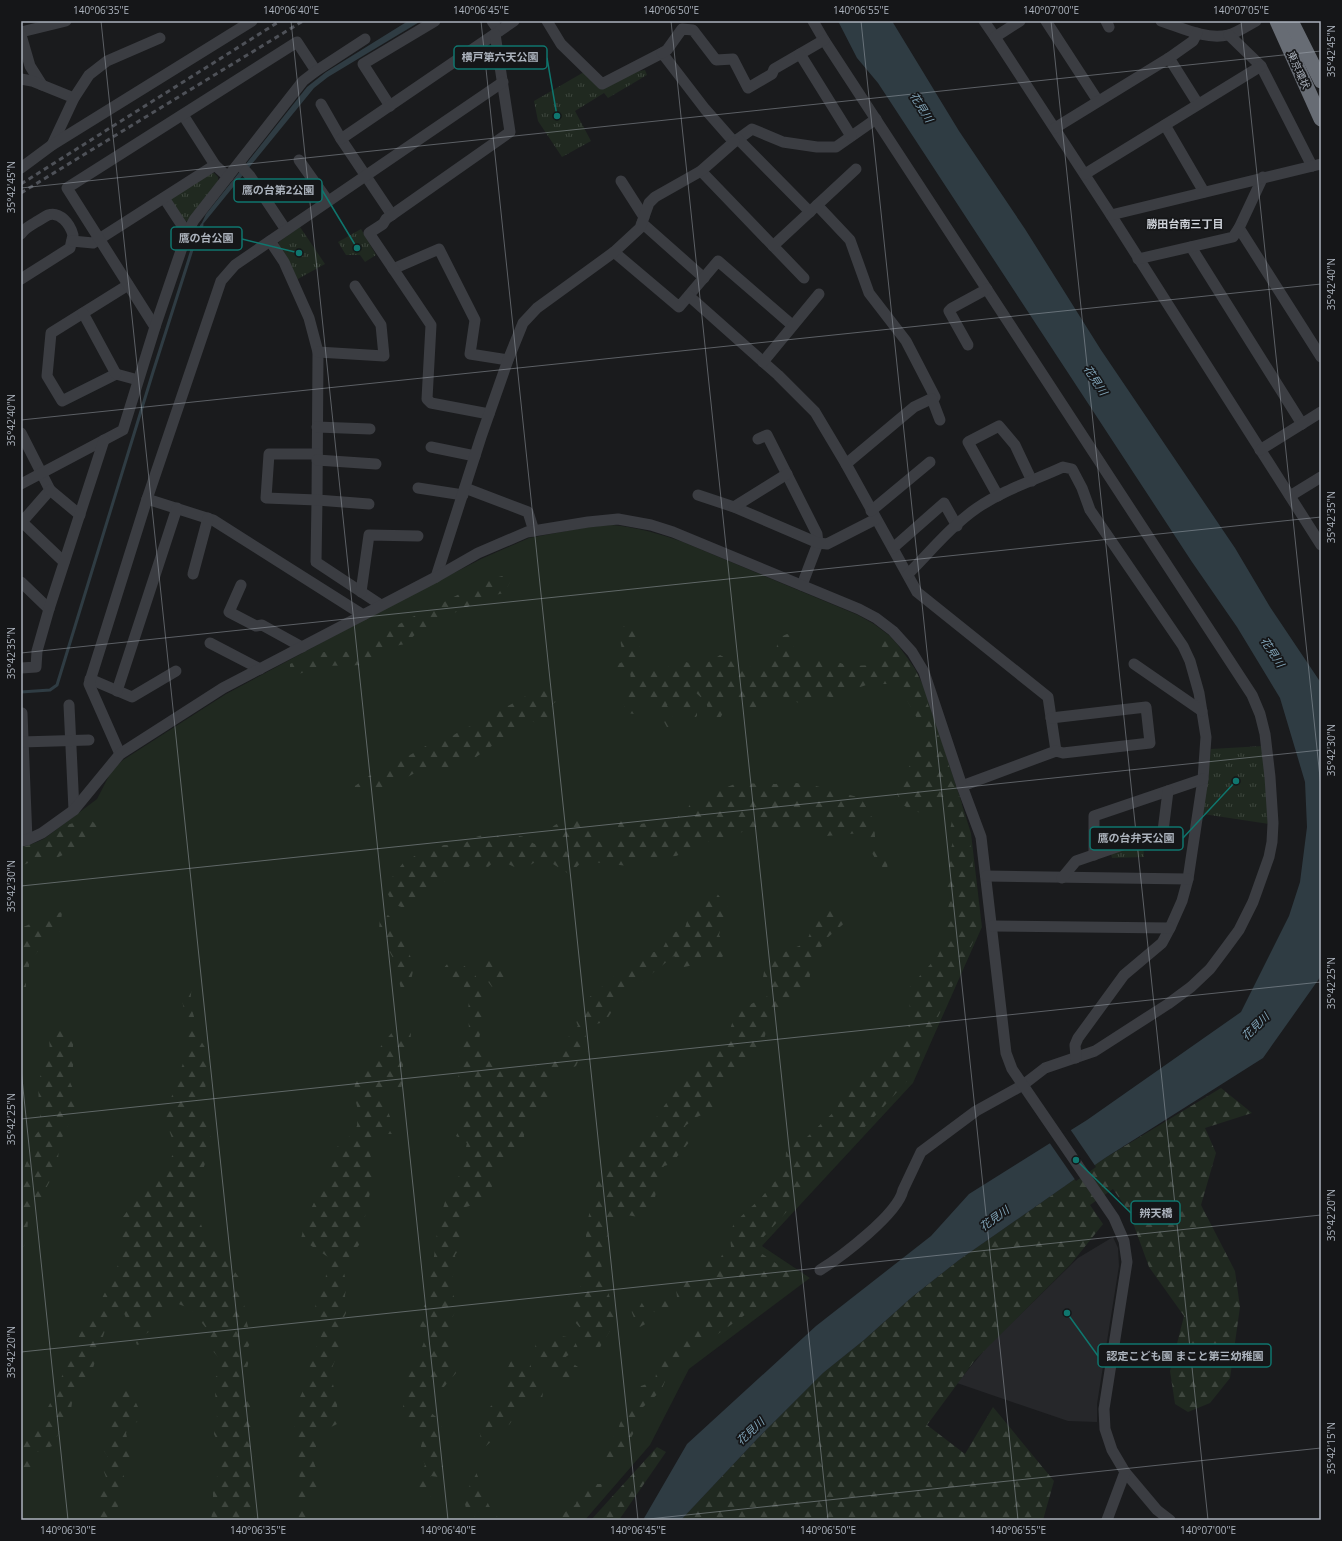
<svg xmlns="http://www.w3.org/2000/svg" width="1342" height="1541" font-family="'Open Sans','Noto Sans JP',sans-serif">
	<style>
		.built { fill: #26272a }
		.grass { fill: #202920 }
		.forest { fill: url(#forest-firs) }
		.park { fill: url(#park-tufts) }
		.water { fill: #2f3c43 }
		.pier { fill: #1a1b1d }
		.lines { fill: none; stroke-linecap: round; stroke-linejoin: round }
		.stream { stroke: #2f3c43; stroke-width: 3 }
		.minor { stroke: #3b3d42; stroke-width: 11 }
		.highway { stroke: #676c74; stroke-width: 15 }
		.rail { stroke: #4e5158; stroke-width: 3; stroke-dasharray: 5 4; stroke-linecap: butt }
		.ticks { fill: none; stroke: #acb3bd; stroke-width: 1; stroke-opacity: 0.45 }
		.labels { text-anchor: middle; dominant-baseline: central; stroke-width: 3.5; stroke-linejoin: round; paint-order: stroke }
		.street-label { font-size: 10px; fill: #acb3bd; stroke: #151618 }
		.water-label { font-size: 11px; font-style: italic; fill: #82a6ba; stroke: #151618 }
		.neighbourhood-label { font-size: 11px; font-weight: bold; fill: #ced2d9; stroke: #151618 }
		.leader { fill: none; stroke: #0f766e; stroke-width: 1.5 }
		.callout-dot { fill: #0f766e; stroke: #151618; stroke-width: 1.5 }
		.callout { fill: #151618; stroke: #0f766e; stroke-width: 1.5 }
		.callout-label { font-size: 11px; text-anchor: middle; font-weight: bold; fill: #acb3bd }
		.neatline { fill: none; stroke: #acb3bd; stroke-width: 1.5 }
		.ticks-label { font-size: 10px; text-anchor: middle; fill: #acb3bd }
	</style>
	<defs>
		<pattern id="forest-firs" width="22" height="20" patternUnits="userSpaceOnUse"><rect width="22" height="20" fill="#202920"/><path d="M5 1l3.5 6h-7zM16 11l3.5 6h-7z" fill="#3e463e"/></pattern>
		<pattern id="park-tufts" width="24" height="20" patternUnits="userSpaceOnUse"><rect width="24" height="20" fill="#202920"/><path d="M3 7l-1-3M5 7V3M7 7l1-3M15 17l-1-3M17 17v-4M19 17l1-3" fill="none" stroke="#3e463e"/></pattern>
	</defs>
	<rect width="100%" height="100%" fill="#1a1b1d"/>
	<polygon class="built" points="1113,1237 1118,1248 1119,1266 1097,1404 1097,1422 1068,1421 957,1383 987,1347 1078,1258"/>
	<path class="grass" d="M612 525C637 527 660 534 683 542L858 615 874 624 890 636 898 645 915 669 926 691 971 833 982 927 913 1083 762 1246 810 1278 689 1369 650 1445 585 1520H21V847L34 844 45 838 97 799 112 770 123 760 226 694 386 608 481 559 529 538 588 527Z"/>
	<g class="forest">
		<path d="M502 576 510 582 504 593 491 596 454 613 436 626 421 629 405 644 395 646 366 665 321 666 299 674 290 675V664C313 653 329 648 355 653L375 638 410 618 430 609 485 581Z"/>
		<path d="M624 626 636 627 643 635 637 654 636 666 645 668 654 665 665 668 684 661C697 667 708 664 720 655 736 664 748 670 767 666L770 656 776 652 778 638 787 634 795 637 793 649 805 660 820 658 822 663 831 668 838 662 848 666 877 665 885 660 878 633 881 630C900 648 919 667 924 693L962 804C953 807 929 815 921 813 914 811 907 807 901 804L897 793 904 784 908 769 923 740 920 724 907 700V691L896 680 886 684H869L840 694 838 699 817 694 799 703 782 696 761 701 754 710 737 698 724 702 723 713 719 720 710 717 706 702 694 691 690 696 697 707V716L693 719 684 715 682 708 678 702 667 705 676 725 673 731 668 729 657 709 642 699 635 714 626 713 621 694 631 681 630 671 614 667 615 659 620 663 625 661C622 648 617 638 624 626Z"/>
		<path d="M549 685 563 695 552 705 549 720 544 729 525 716 523 730 493 745 476 757 458 762 452 769 436 771 428 767C413 772 401 783 385 787 375 790 364 790 354 792L355 786 369 776 396 763 431 743 449 738 465 728 481 723 490 716 542 687Z"/>
		<path d="M788 782 812 785 861 798 874 821 875 837 887 856 888 880C885 865 882 869 875 858 869 849 870 843 860 833L826 836 816 828 797 830 774 828H750L732 837 714 839 676 856 655 857 639 861 629 866 583 861 569 874 553 864 539 860 521 870 497 859 488 867 473 864 465 869 450 872 445 881 437 885 424 900 419 901 404 908 393 904 387 892V884L403 863 423 851 429 850 444 845H463C470 838 487 831 498 836 500 837 501 839 502 841 510 841 513 836 518 836 530 835 532 851 547 842 548 839 548 835 549 832 554 819 579 819 591 819L594 832 599 842 618 838C620 832 617 827 618 821L624 816 641 824 659 820 672 822 688 808 691 802 737 783 776 784Z"/>
		<path d="M962 809 969 833 980 927 909 1079 756 1245 755 1249 793 1275V1281L671 1367 661 1391 643 1407 637 1420 633 1434 623 1452 606 1468 601 1462 599 1451 612 1439 617 1432 622 1418 635 1399 641 1386 655 1381 657 1367 665 1353 708 1311 695 1299 684 1300 677 1297 676 1289C685 1279 691 1281 703 1282L704 1280 701 1268 703 1262 720 1259 724 1251 731 1247 730 1234 734 1223 761 1198 785 1169 786 1152 792 1143 807 1137 837 1109 842 1091 853 1082 862 1080 881 1056 896 1049 907 1034 911 1014 907 990 938 956 944 941 946 916 950 900 946 892 945 876 949 871 950 853 953 841 950 830 953 816Z"/>
		<polygon points="88,818 98,826 90,843 56,858 42,857 21,866 21,848 45,839 67,825"/>
		<path d="M716 892 729 909 721 927 719 935 724 943 725 954 719 960 703 950 699 964 684 967 674 956 620 999 605 1022 591 1025 585 1033 588 1051 581 1055 576 1066 560 1073 548 1081 551 1087 560 1093 542 1109 532 1115 524 1135 525 1147 514 1149 494 1179 490 1193 477 1204 466 1207V1220L460 1231V1248L455 1255 456 1266 450 1285 457 1306 451 1321 452 1337 449 1360 456 1373 443 1388 429 1392 432 1402 430 1412 441 1421 442 1434 440 1456 445 1475 438 1477 431 1476 432 1490 430 1498 419 1497V1479L425 1465C420 1451 419 1448 425 1435L402 1411 409 1383 406 1369 417 1360 424 1342 420 1325 424 1306 431 1293 428 1277 433 1264 438 1226 448 1191 459 1176 467 1143 456 1136 464 1121 459 1112 465 1101 470 1095 458 1078 461 1066 459 1050 469 1029 468 1010 470 992 460 983H449L442 970 449 962 462 964 475 975 484 990V1009L479 1040 496 1064 522 1071 541 1065 562 1055C566 1043 568 1033 578 1026L574 1016 585 1001 624 968 646 954 662 950 670 934 685 928 688 918 701 900Z"/>
		<path d="M830 909 848 920 827 938 811 962 809 986C802 990 788 999 783 1006 778 1016 780 1017 768 1020L765 1036 762 1043 717 1089 713 1110 697 1117 685 1126 691 1140 671 1164 664 1166 658 1177 655 1198 638 1217 616 1213 601 1254 602 1274 615 1313 614 1324 599 1349 587 1344 581 1329 569 1315 565 1298 574 1295 580 1288 588 1219 599 1173 625 1159 646 1132 667 1102 684 1073 729 1033 735 1014 753 1003 768 996 762 983 765 966 775 956 806 943 813 926Z"/>
		<polygon points="62,912 60,931 55,933 47,932 39,950 29,962 29,972 23,975 26,982 26,989 21,992 21,928 28,925 46,915"/>
		<polygon points="380,915 388,915 393,920 402,935 414,966 409,990 401,989 394,960 379,932"/>
		<polygon points="494,958 506,965 508,976 503,984 492,987 483,975 481,966 487,960"/>
		<path d="M192 985 190 1003 195 1020 201 1032V1041L214 1062 206 1078 205 1094 200 1099 199 1106 208 1120 212 1142 196 1191 197 1213 209 1247 220 1251 240 1279 247 1323 252 1340 247 1349 249 1360 243 1385 256 1424 246 1434 256 1461 245 1478C256 1492 254 1503 255 1520H211L213 1507V1486L221 1467 222 1450 214 1434 217 1416 214 1379 222 1370 219 1358 212 1350 206 1328 191 1309 176 1303 154 1309 153 1329 144 1335 143 1343 137 1345 124 1313 108 1321 92 1371 79 1385 73 1395 71 1410 52 1446 41 1451 32 1453 33 1466 21 1488V1444L39 1424 54 1396 66 1366 83 1327 99 1304 115 1273 124 1249 118 1237 123 1217 141 1192 166 1167 176 1149 165 1119 176 1082 190 1045 186 1030 187 1020 182 1001 183 991Z"/>
		<polygon points="396,1028 411,1031 410,1048 403,1061 403,1080 401,1089 393,1084 383,1090 384,1102 397,1134 382,1134 368,1142 371,1158 379,1178 371,1188 359,1245 342,1266 347,1284 345,1295 346,1313 338,1330 341,1345 330,1373 336,1396 339,1423 331,1427 322,1428 316,1442 316,1454 313,1460 323,1487 317,1496 307,1498 305,1508 311,1520 299,1520 295,1497 300,1482 293,1412 309,1378 310,1360 322,1334 315,1314 316,1297 325,1284 328,1257 301,1239 305,1222 317,1196 331,1183 330,1168 331,1152 348,1138 357,1126 358,1110 354,1094 356,1070 368,1067 383,1043"/>
		<polygon points="59,1030 73,1032 73,1068 69,1080 79,1102 59,1144 58,1160 53,1175 40,1200 38,1207 28,1217 27,1239 21,1253 21,1177 30,1152 33,1137 42,1128 39,1107 38,1082 50,1053 49,1037"/>
		<polygon points="1221,1088 1252,1113 1205,1128 1216,1153 1201,1205 1235,1271 1240,1307 1230,1378 1210,1403 1188,1412 1175,1404 1170,1371 1184,1316 1149,1267 1129,1212 1113,1189 1090,1205 1103,1224 1071,1264 975,1360 927,1425 965,1454 993,1407 1054,1481 1043,1520 681,1520 759,1437 823,1373 864,1340 912,1297 959,1260 1105,1158"/>
		<polygon points="635,1299 640,1300 650,1316 649,1322 638,1328 629,1305"/>
		<polygon points="664,1299 669,1299 671,1305 668,1311 659,1314 648,1309 646,1303"/>
		<path d="M554 1335 573 1338 578 1348 575 1355 570 1354 564 1358 578 1367 582 1373 568 1385 558 1373 544 1370C536 1360 532 1353 537 1341Z"/>
		<polygon points="511,1361 530,1363 535,1382 543,1392 542,1400 530,1397 515,1408 514,1418 509,1425 497,1426 494,1439 486,1446 482,1443 479,1430 486,1420 488,1409 494,1403 508,1402 508,1390 504,1376"/>
		<path d="M123 1388 131 1393 142 1415 137 1422 130 1425 126 1433 131 1457 125 1461 122 1471 126 1483 121 1491V1501L116 1510 115 1520H90L96 1515V1511L102 1504 98 1498 101 1488 107 1480 103 1469 107 1463V1455L104 1451C114 1435 107 1427 110 1410 112 1404 114 1397 116 1391Z"/>
		<polygon points="657,1447 666,1452 619,1520 591,1520"/>
		<path d="M474 1469C484 1485 484 1507 501 1520H486L484 1515 477 1510 474 1518V1520H466L468 1518 464 1499 467 1496Z"/>
		<polygon points="593,1484 603,1484 593,1502 575,1520 554,1520 576,1504 578,1489"/>
	</g>
	<g class="park">
		<polygon points="645,70 647,75 608,98 604,93 575,111 591,141 562,157 538,121 534,101 584,72 602,89 634,72"/>
		<polygon points="211,173 214,173 218,177 218,181 191,218 184,223 169,200"/>
		<polygon points="300,227 325,264 296,280 277,246 280,241"/>
		<polygon points="361,229 376,255 365,262 360,255 346,255 338,242"/>
		<polygon points="1263,746 1269,824 1203,814 1211,749"/>
		<polygon points="1143,842 1144,857 1112,858 1111,854"/>
	</g>
	<g class="water">
		<polygon points="408,21 421,21 328,77 314,88 199,229 206,214 307,87 326,72"/>
		<polygon points="838,21 892,21 959,131 1025,229 1101,350 1235,548 1270,607 1321,683 1321,976 1263,1058 1105,1158 959,1260 912,1297 864,1340 823,1373 759,1437 681,1520 643,1520 687,1444 816,1326 931,1236 969,1194 1087,1120 1241,1012 1289,916 1300,882 1307,827 1305,782 1280,698 1237,627 1192,562 878,83 857,58"/>
	</g>
	<polygon class="pier" points="1070,1129 1096,1167 1076,1181 1049,1142"/>
	<g class="lines">
		<polyline class="stream" points="21,692 50,690 57,685 153,372 197,234 202,225"/>
		<g class="minor">
			<polyline points="492,21 499,31"/>
			<polyline points="547,21 561,44 602,84 662,53 705,109 734,142 752,129 783,142 817,147 836,147 876,119"/>
			<path d="M813 21 824 40 1252 695 1260 714 1265 734 1270 777 1273 823 1272 842 1269 857 1253 902 1239 930 1225 949 1210 969 1191 987 1168 1004 1095 1051 1045 1068 1023 1085 976 1111 921 1152 903 1190C898 1214 841 1257 820 1270"/>
			<polyline points="984,21 995,37"/>
			<polyline points="1020,21 995,37 1111,215 1321,545"/>
			<polyline points="1046,21 1098,101"/>
			<polyline points="1106,21 1109,27"/>
			<path d="M1161 21C1182 28 1206 40 1228 35 1237 33 1248 25 1256 21"/>
			<polyline points="21,32 66,21"/>
			<polyline points="21,35 30,66 42,85"/>
			<polyline points="1229,35 1261,66 1312,166"/>
			<polyline points="662,53 667,50 682,29 693,30 716,60 733,59 748,88 772,74 774,69 824,40"/>
			<polyline points="800,54 851,136"/>
			<polyline points="1169,58 1198,104"/>
			<polyline points="21,79 32,81 74,98"/>
			<polyline points="321,104 341,139 392,215"/>
			<polyline points="390,106 363,64 435,21"/>
			<polyline points="183,115 215,165 228,177"/>
			<polyline points="1165,125 1204,192"/>
			<polyline points="1055,128 1169,58 1193,41 1197,33"/>
			<polyline points="341,139 514,21"/>
			<polyline points="738,139 810,212"/>
			<polyline points="52,145 74,98 89,75 107,61 160,38"/>
			<polyline points="299,160 328,201"/>
			<polyline points="239,164 250,176 286,230"/>
			<polyline points="21,168 52,145 252,21"/>
			<polyline points="701,171 804,278"/>
			<polyline points="1085,174 1261,66"/>
			<polyline points="1263,177 1239,228 1321,357"/>
			<polyline points="621,181 644,217"/>
			<polyline points="164,198 187,233"/>
			<polyline points="817,205 850,240 869,293 906,341 935,397 914,407 846,464"/>
			<polyline points="1111,215 1321,164"/>
			<polyline points="642,223 704,278"/>
			<path d="M21 234C25 228 30 226 36 222 40 220 44 217 48 215 60 211 70 224 73 235L70 248 21 279"/>
			<polyline points="72,241 93,243 215,165"/>
			<polyline points="270,241 284,262 309,318 318,352 317,500 316,562 381,605"/>
			<polyline points="773,246 856,169"/>
			<polyline points="1191,247 1302,424"/>
			<polyline points="614,252 679,307 718,261 792,325"/>
			<polyline points="1138,259 1233,237 1239,228"/>
			<polyline points="393,269 439,249 475,320 470,354 508,360"/>
			<polyline points="128,285 51,333 47,376 62,401 116,374 138,380"/>
			<polyline points="689,296 778,375 815,412 846,464 917,592 1048,697 1056,751"/>
			<polyline points="83,313 116,374"/>
			<polyline points="155,327 67,188 297,42 316,71"/>
			<polyline points="968,345 949,311 952,308 987,289"/>
			<polyline points="318,352 384,356 381,325 355,286"/>
			<polyline points="763,362 819,294"/>
			<polyline points="932,399 940,420"/>
			<polyline points="489,414 431,403 427,399 431,325 369,233 383,224 386,219 510,132 495,34"/>
			<polyline points="317,427 370,429"/>
			<polyline points="21,433 50,490 21,523"/>
			<polyline points="758,439 767,435 817,534 818,543 802,585"/>
			<polyline points="431,447 475,456"/>
			<polyline points="1260,450 1321,412"/>
			<polyline points="317,454 269,454 266,498 317,500 369,504"/>
			<polyline points="317,460 376,464"/>
			<polyline points="21,484 123,430 155,327 187,233 194,220 303,81 316,71 365,39"/>
			<polyline points="418,488 463,495"/>
			<polyline points="465,488 528,512 534,531"/>
			<polyline points="50,490 80,515"/>
			<polyline points="698,495 734,507 818,543 827,544 876,519"/>
			<polyline points="998,496 968,442 999,426 1015,445 1032,481"/>
			<polyline points="1290,496 1321,477"/>
			<polyline points="147,499 213,520 363,615"/>
			<polyline points="734,507 787,474"/>
			<polyline points="871,511 930,462"/>
			<polyline points="22,522 64,562"/>
			<polyline points="893,548 944,503 957,526"/>
			<polyline points="193,574 208,518"/>
			<path d="M908 574C930 552 951 526 977 508 1003 490 1035 480 1063 467L1072 469 1082 488 1090 510 1183 646 1190 661 1199 693 1206 737 1203 779 1188 879 1182 901 1170 928 1162 943 1124 975 1078 1038 1075 1045 1076 1058"/>
			<polyline points="436,577 481,437 508,360 523,323 537,308 614,252 640,228 649,203 655,197 701,171 734,142"/>
			<polyline points="21,582 49,609"/>
			<polyline points="241,585 229,612 256,626 262,625 302,647"/>
			<polyline points="361,592 369,535 418,536"/>
			<polyline points="210,643 260,669"/>
			<polyline points="1134,664 1202,711"/>
			<polyline points="21,668 36,667 37,651 49,609 104,440"/>
			<polyline points="90,679 132,697 176,671"/>
			<polyline points="117,691 177,508"/>
			<polyline points="69,705 74,810"/>
			<polyline points="22,713 27,840"/>
			<polyline points="21,742 89,740"/>
			<polyline points="120,754 89,684 147,499 221,281 235,265 503,82"/>
			<polyline points="962,786 1056,751 1063,753 1150,743 1146,707 1051,718"/>
			<polyline points="21,841 27,840 42,833 74,810 120,754 223,688 436,577 478,553 527,532 588,522 618,519 651,525 673,532 859,609 876,618 893,631 912,652 924,672 962,786 981,837 1006,1053 1012,1069 1114,1218 1124,1241 1127,1262 1104,1409 1105,1429 1112,1450 1125,1472 1157,1510 1170,1520"/>
			<polyline points="1094,855 1094,816 1203,779"/>
			<polyline points="986,876 1188,879"/>
			<polyline points="1062,878 1076,861 1163,831 1168,791"/>
			<polyline points="992,926 1170,928"/>
			<polyline points="1107,1520 1125,1472"/>
		</g>
		<g class="highway">
			<polyline points="1277,21 1321,119"/>
			<polyline points="1291,21 1321,81"/>
		</g>
		<g class="rail">
			<polyline points="21,184 280,21"/>
			<polyline points="21,193 303,21"/>
		</g>
	</g>
	<path class="ticks" d="M101 21 258 1520M291 21 448 1520M481 21 638 1520M671 21 828 1520M861 21 1018 1520M1051 21 1208 1520M1241 21 1321 787M21 188 1321 51M21 420 1321 284M21 653 1321 517M21 886 1321 750M21 1069 68 1520M21 1119 1321 982M21 1352 1321 1215M639 1520 1321 1448"/>
	<g class="labels">
		<g class="street-label">
			<text transform="translate(1299 70) rotate(66)">東京環状</text>
		</g>
		<g class="water-label">
			<text transform="translate(922 107) rotate(58)">花見川</text>
			<text transform="translate(1096 380) rotate(57)">花見川</text>
			<text transform="translate(1273 652) rotate(57)">花見川</text>
			<text transform="translate(1255 1026) rotate(-44)">花見川</text>
			<text transform="translate(994 1218) rotate(-36)">花見川</text>
			<text transform="translate(750 1431) rotate(-43)">花見川</text>
		</g>
		<g class="neighbourhood-label">
			<text x="1185" y="223">勝田台南三丁目</text>
		</g>
	</g>
	<path class="leader" d="M557 116L547 58M357 248L322 190M299 253L242 239M1236 781L1183 838M1076 1160L1131 1213M1067 1313L1098 1356"/>
	<g class="callout-dot">
		<circle cx="557" cy="116" r="4"/>
		<circle cx="357" cy="248" r="4"/>
		<circle cx="299" cy="253" r="4"/>
		<circle cx="1236" cy="781" r="4"/>
		<circle cx="1076" cy="1160" r="4"/>
		<circle cx="1067" cy="1313" r="4"/>
	</g>
	<g class="callout">
		<rect x="454" y="46" width="93" height="23" rx="4"/>
		<rect x="234" y="179" width="88" height="23" rx="4"/>
		<rect x="171" y="227" width="71" height="23" rx="4"/>
		<rect x="1090" y="827" width="93" height="23" rx="4"/>
		<rect x="1131" y="1201" width="49" height="23" rx="4"/>
		<rect x="1098" y="1344" width="173" height="23" rx="4"/>
	</g>
	<g class="callout-label">
		<text x="500" y="61">横戸第六天公園</text>
		<text x="278" y="194">鷹の台第2公園</text>
		<text x="206" y="242">鷹の台公園</text>
		<text x="1136" y="842">鷹の台弁天公園</text>
		<text x="1156" y="1217">辨天橋</text>
		<text x="1185" y="1360">認定こども園 まこと第三幼稚園</text>
	</g>
	<rect width="1342" height="1541" fill="none" stroke="#151618" stroke-width="44"/>
	<rect x="22" y="22" width="1298" height="1497" class="neatline"/>
	<g class="ticks-label">
		<text x="101" y="14">140°06'35"E</text>
		<text x="291" y="14">140°06'40"E</text>
		<text x="481" y="14">140°06'45"E</text>
		<text x="671" y="14">140°06'50"E</text>
		<text x="861" y="14">140°06'55"E</text>
		<text x="1051" y="14">140°07'00"E</text>
		<text x="1241" y="14">140°07'05"E</text>
		<text transform="translate(1331 51) rotate(-90)" y="4">35°42'45"N</text>
		<text transform="translate(11 187) rotate(-90)" y="4">35°42'45"N</text>
		<text transform="translate(1331 284) rotate(-90)" y="4">35°42'40"N</text>
		<text transform="translate(11 420) rotate(-90)" y="4">35°42'40"N</text>
		<text transform="translate(1331 517) rotate(-90)" y="4">35°42'35"N</text>
		<text transform="translate(11 653) rotate(-90)" y="4">35°42'35"N</text>
		<text transform="translate(1331 750) rotate(-90)" y="4">35°42'30"N</text>
		<text transform="translate(11 886) rotate(-90)" y="4">35°42'30"N</text>
		<text transform="translate(1331 983) rotate(-90)" y="4">35°42'25"N</text>
		<text transform="translate(11 1119) rotate(-90)" y="4">35°42'25"N</text>
		<text transform="translate(1331 1215) rotate(-90)" y="4">35°42'20"N</text>
		<text transform="translate(11 1352) rotate(-90)" y="4">35°42'20"N</text>
		<text transform="translate(1331 1448) rotate(-90)" y="4">35°42'15"N</text>
		<text x="68" y="1534">140°06'30"E</text>
		<text x="258" y="1534">140°06'35"E</text>
		<text x="448" y="1534">140°06'40"E</text>
		<text x="638" y="1534">140°06'45"E</text>
		<text x="828" y="1534">140°06'50"E</text>
		<text x="1018" y="1534">140°06'55"E</text>
		<text x="1208" y="1534">140°07'00"E</text>
	</g>
</svg>
